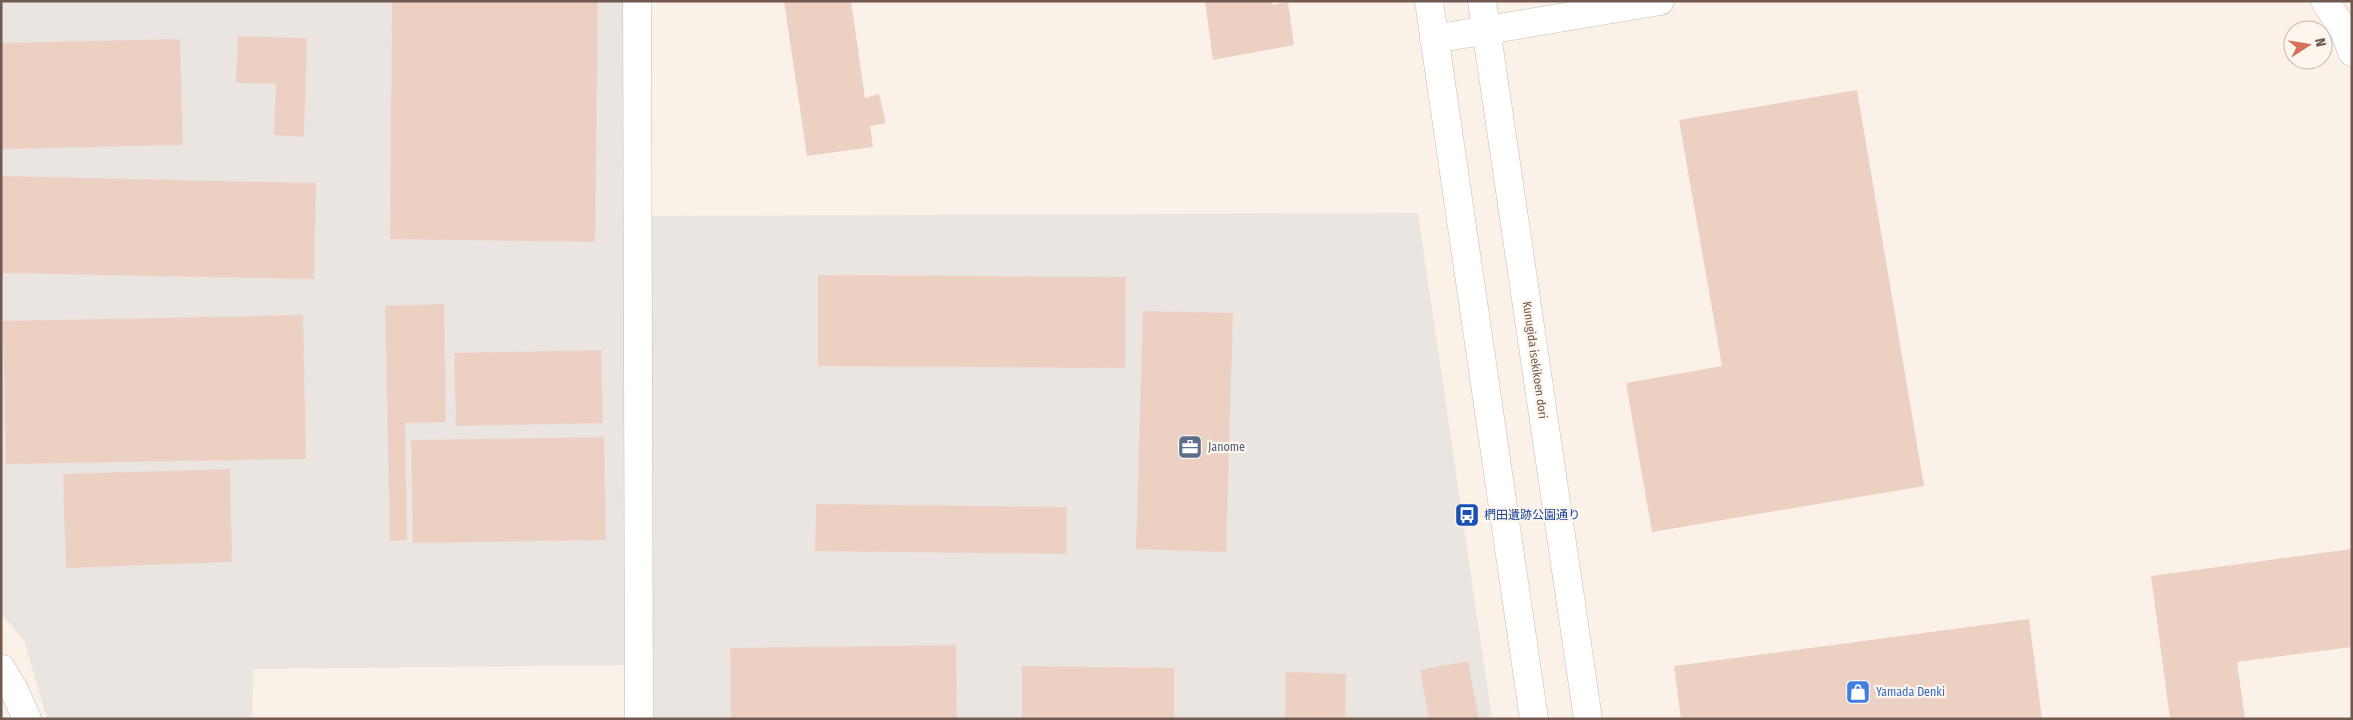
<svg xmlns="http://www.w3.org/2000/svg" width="2353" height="720" font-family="'Fira Sans Condensed','Noto Sans JP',sans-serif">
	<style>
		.industrial { fill: #ebe5e1 }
		.building { fill: #ecd1c3 }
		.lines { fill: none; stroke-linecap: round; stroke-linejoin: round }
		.minor-casing { stroke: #cbbaaf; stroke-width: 29 }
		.minor { stroke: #fff; stroke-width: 28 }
		.labels { text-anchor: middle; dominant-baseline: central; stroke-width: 4.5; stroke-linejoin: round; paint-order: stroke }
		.street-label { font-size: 12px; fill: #71594f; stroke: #fdf6ee }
		.service-label { font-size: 12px; fill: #4e5e75; stroke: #fdf6ee; text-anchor: start }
		.transit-label { font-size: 12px; fill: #164399; stroke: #fdf6ee; text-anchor: start }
		.shop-label { font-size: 12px; fill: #366cbe; stroke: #fdf6ee; text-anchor: start }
	</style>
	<rect width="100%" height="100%" fill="#faf2e8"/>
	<polygon class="industrial" points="1,1 637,1 638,216 1418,213 1492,719 639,719 638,665 253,669 252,719 47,719 24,640 1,614"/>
	<g class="building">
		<polygon points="392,1 598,1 595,242 390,239"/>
		<polygon points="784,1 851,1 865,98 879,94 886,123 870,126 873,147 807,156"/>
		<polygon points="1205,1 1272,1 1273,5 1288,2 1294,45 1213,60"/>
		<polygon points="238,36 307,38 304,137 274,135 276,84 236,83"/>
		<polygon points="180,39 183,145 1,149 1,43"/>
		<polygon points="1857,90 1924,486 1652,532 1626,383 1722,366 1679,120"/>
		<polygon points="1,176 316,183 314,279 1,273"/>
		<polygon points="818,275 1126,277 1125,368 818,366"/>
		<polygon points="444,304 446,422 405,423 407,540 390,541 385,306"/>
		<polygon points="1143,311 1233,313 1226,552 1136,549"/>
		<polygon points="303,315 306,459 6,464 3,321"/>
		<polygon points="601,350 603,423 456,426 454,353"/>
		<polygon points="604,437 606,540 413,543 411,440"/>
		<polygon points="230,469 232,562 66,568 63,474"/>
		<polygon points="816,504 1067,507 1066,554 815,551"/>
		<polygon points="2351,549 2352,647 2237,662 2245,719 2170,719 2151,576"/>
		<polygon points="2029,619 2042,719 1681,719 1674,666"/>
		<polygon points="956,645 957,719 731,719 730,648"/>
		<polygon points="1468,661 1479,719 1429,719 1420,670"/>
		<polygon points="1022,666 1174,668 1174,719 1022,719"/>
		<polygon points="1286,672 1346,674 1345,719 1285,719"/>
	</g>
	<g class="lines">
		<defs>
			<g id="minor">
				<polyline points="637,1 639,719"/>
				<polyline points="1429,1 1534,719"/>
				<polyline points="1482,1 1588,719"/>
				<polyline points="2325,1 2344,30 2352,52"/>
				<polyline points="1434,39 1660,1"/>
				<polyline points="1,668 14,690 27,719"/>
			</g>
		</defs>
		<use href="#minor" class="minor-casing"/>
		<use href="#minor" class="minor"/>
	</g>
	<defs>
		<symbol id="office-square" viewBox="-11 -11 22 22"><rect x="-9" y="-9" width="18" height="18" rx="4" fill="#5c6f8a" stroke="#fdf6ee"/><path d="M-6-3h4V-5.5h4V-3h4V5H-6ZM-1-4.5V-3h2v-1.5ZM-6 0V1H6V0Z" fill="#fff"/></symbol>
		<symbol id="bus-square" viewBox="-11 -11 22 22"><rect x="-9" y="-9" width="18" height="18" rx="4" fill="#1a4fb4" stroke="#fdf6ee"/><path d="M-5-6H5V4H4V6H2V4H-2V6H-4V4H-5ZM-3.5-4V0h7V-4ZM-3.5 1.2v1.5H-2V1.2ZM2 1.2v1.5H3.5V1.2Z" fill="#fff"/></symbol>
		<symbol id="shop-square" viewBox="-11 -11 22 22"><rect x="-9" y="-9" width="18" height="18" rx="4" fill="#3f7fe0" stroke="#fdf6ee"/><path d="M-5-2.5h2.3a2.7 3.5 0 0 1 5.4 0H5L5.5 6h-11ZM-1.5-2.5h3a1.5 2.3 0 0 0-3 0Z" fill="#fff"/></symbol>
	</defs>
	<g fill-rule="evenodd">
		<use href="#office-square" x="1176" y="433" width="28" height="28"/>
		<use href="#bus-square" x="1453" y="501" width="28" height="28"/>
		<use href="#shop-square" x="1844" y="678" width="28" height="28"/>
	</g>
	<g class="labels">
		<g class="street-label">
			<text transform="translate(1535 360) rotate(82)">Kunugida isekikoen dori</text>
		</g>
		<g class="service-label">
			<text x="1208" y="447">Janome</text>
		</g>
		<g class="transit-label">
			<text x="1484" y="515">椚田遺跡公園通り</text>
		</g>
		<g class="shop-label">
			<text x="1876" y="692">Yamada Denki</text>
		</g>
	</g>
	<rect width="2353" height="720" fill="none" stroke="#71594f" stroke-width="5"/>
	<g transform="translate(2308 45) rotate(78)"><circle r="24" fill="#fdf6ee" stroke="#c5b7ae"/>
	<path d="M0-4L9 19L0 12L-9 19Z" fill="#d6705b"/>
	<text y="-8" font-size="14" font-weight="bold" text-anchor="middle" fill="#71594f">N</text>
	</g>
</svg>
